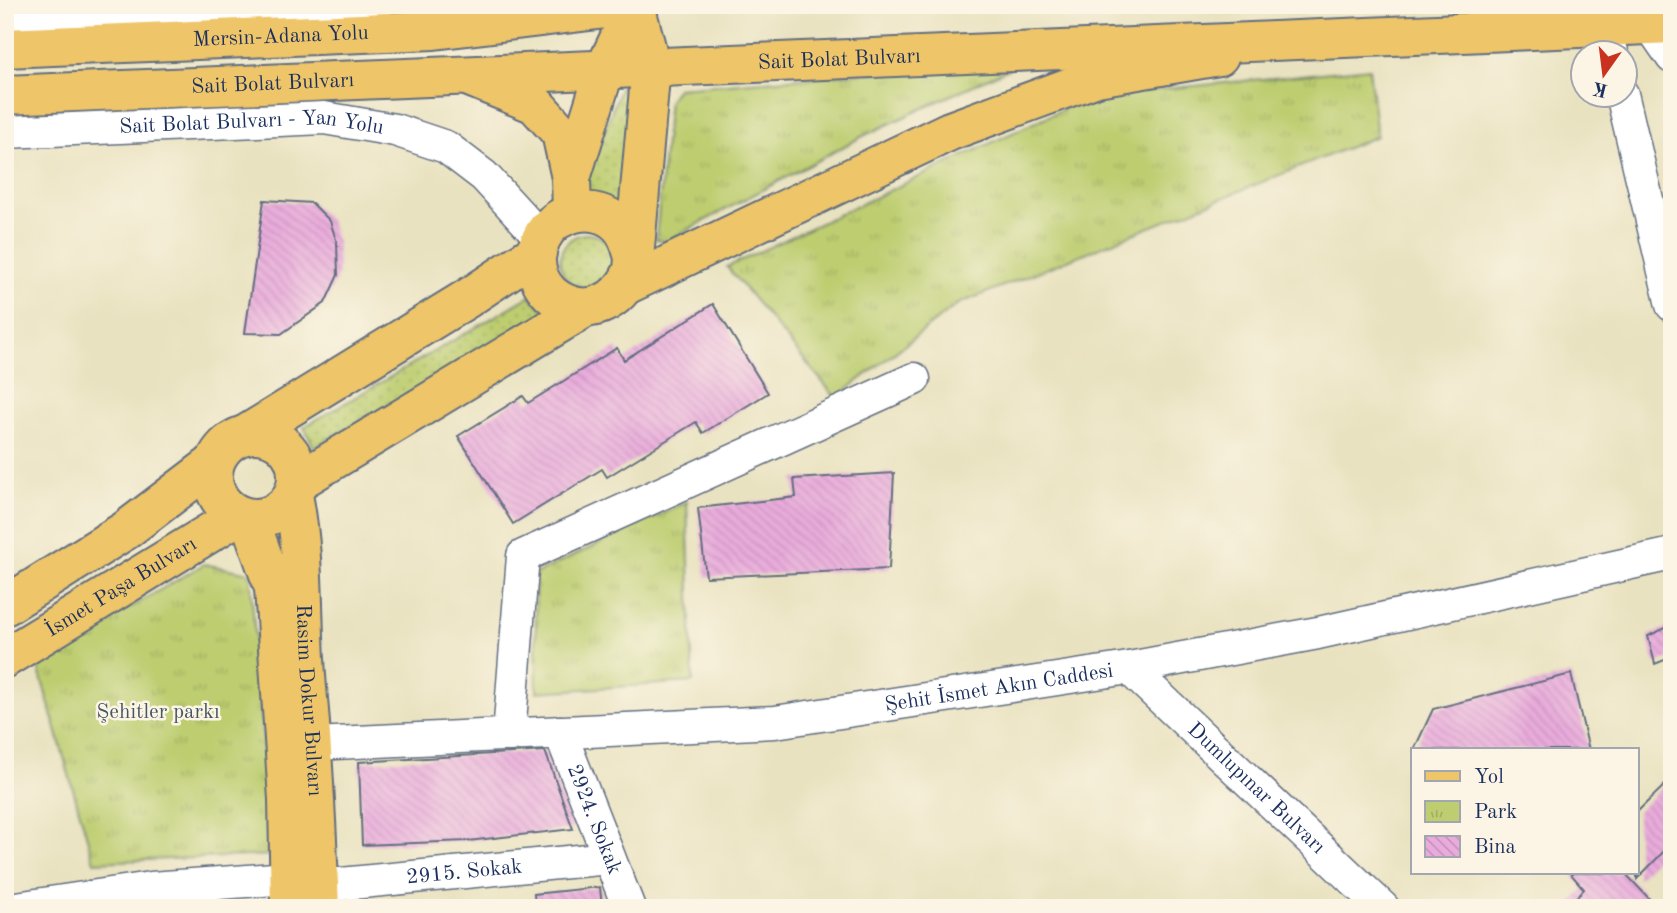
<svg xmlns="http://www.w3.org/2000/svg" width="1677" height="913" font-family="'Old Standard TT',serif">
	<style>
		.grass { fill: url(#grass-dots); stroke: #6c7e66; stroke-width: 2 }
		.park { fill: url(#park-tufts); stroke: #6c7e66; stroke-width: 2 }
		.building { fill: url(#building-back-hatch) }
		.lines { fill: none; stroke-linecap: round; stroke-linejoin: round }
		.minor-casing { stroke: #636e80; stroke-width: 35 }
		.major-casing { stroke: #636e80; stroke-width: 42 }
		.highway-casing { stroke: #636e80; stroke-width: 42 }
		.minor { stroke: #fff; stroke-width: 32 }
		.major { stroke: #eec569; stroke-width: 38 }
		.highway { stroke: #eec569; stroke-width: 38 }
		.labels { text-anchor: middle; dominant-baseline: central; stroke-width: 5; stroke-linejoin: round; paint-order: stroke }
		.street-label { font-size: 21px; fill: #1b2f5e; stroke: #fcf5e5 }
		.park-label { font-size: 21px; fill: #445662; stroke: #fcf5e5 }
	</style>
	<defs>
		<pattern id="grass-dots" width="8" height="8" patternUnits="userSpaceOnUse" patternTransform="scale(1.75)"><rect width="8" height="8" fill="#bdcd6f"/><path d="M2 2h.1M6 6h.1" fill="none" stroke="#a2b063" stroke-width="1.8" stroke-linecap="round"/></pattern>
		<pattern id="park-tufts" width="24" height="20" patternUnits="userSpaceOnUse" patternTransform="scale(1.75)"><rect width="24" height="20" fill="#bdcd6f"/><path d="M3 7l-1-3M5 7V3M7 7l1-3M15 17l-1-3M17 17v-4M19 17l1-3" fill="none" stroke="#a2b063"/></pattern>
		<pattern id="building-back-hatch" width="6" height="6" patternUnits="userSpaceOnUse" patternTransform="scale(1.75)"><rect width="6" height="6" fill="#e9abdb"/><path d="M-1 5l2 2M0 0l6 6M5-1l2 2" fill="none" stroke="#c793be"/></pattern>
	</defs>
	<rect width="100%" height="100%" fill="#fcf5e5"/>
	<filter id="ink" filterUnits="userSpaceOnUse"><feTurbulence type="fractalNoise" baseFrequency=".0143" numOctaves="2"/><feDisplacementMap in="SourceGraphic" scale="14" xChannelSelector="R" yChannelSelector="G"/><feConvolveMatrix kernelMatrix="1 2 1 2 8 2 1 2 1" color-interpolation-filters="sRGB"/></filter>
	<filter id="wash" filterUnits="userSpaceOnUse"><feTurbulence type="fractalNoise" baseFrequency=".00686" numOctaves="4" result="noise"/><feDisplacementMap in="SourceGraphic" scale="28" xChannelSelector="R" yChannelSelector="G"/><feGaussianBlur stdDeviation="1.57" result="paint"/><feColorMatrix in="noise" values="0 0 0 0 0 0 0 0 0 0 0 0 0 0 0 0 0 1.4 0 .05"/><feComposite in="paint" operator="in"/></filter>
	<g filter="url(#wash)">
		<rect width="100%" height="100%" fill="#e9e2c0"/>
		<g class="grass">
			<polygon points="632,83 622,208 580,197 621,86"/>
			<circle cx="587" cy="261" r="27"/>
			<polygon points="530,296 548,315 314,447 304,427"/>
		</g>
		<g class="park">
			<polygon points="1010,68 863,136 665,242 656,239 669,100 677,88 864,73"/>
			<polygon points="1369,68 1377,136 958,304 836,398 727,267 1078,102 1137,92"/>
			<polygon points="687,502 693,682 537,692 535,574"/>
			<polygon points="204,564 250,573 272,855 94,862 37,663"/>
		</g>
		<g id="blocks">
			<g class="building">
				<polygon points="264,200 312,203 330,221 337,243 338,275 325,303 281,334 245,333"/>
				<polygon points="713,304 768,393 703,433 696,422 607,477 602,469 513,524 458,436 523,396 528,403 617,348 624,360"/>
				<polygon points="894,473 889,569 706,577 698,508 796,497 794,479"/>
				<polygon points="1672,625 1672,657 1655,664 1648,636"/>
				<polygon points="1571,674 1589,750 1414,750 1433,709"/>
				<polygon points="545,751 573,829 468,841 362,845 359,762"/>
				<polygon points="1672,778 1672,843 1637,879 1637,812"/>
				<polygon points="1570,873 1625,873 1658,908 1567,908 1584,889"/>
				<polygon points="600,887 602,908 535,908 534,894"/>
			</g>
		</g>
	</g>
	<g filter="url(#ink)">
		<use href="#blocks" fill-opacity="0" stroke="#636e80" stroke-width="2"/>
		<g class="lines">
			<defs>
				<g id="minor">
					<polyline points="5,13 316,12 378,21"/>
					<polyline points="1650,25 1672,57"/>
					<polyline points="1606,27 1612,52"/>
					<polyline points="1622,94 1672,305"/>
					<path id="s1" d="M5 132 324 118 395 130 446 147 484 176 541 238"/>
					<path id="s2" d="M1129 668 1383 908"/>
					<path id="s3" d="M560 732 629 908"/>
					<polyline points="509,735 523,556 914,379"/>
					<path id="s4" d="M314 744 775 722 1129 668 1318 633 1672 554"/>
					<path id="s5" d="M320 886 609 858"/>
					<polyline points="16,908 151,888 289,878"/>
				</g>
				<g id="major">
					<polyline points="467,76 535,104 561,133 571,178"/>
					<polyline points="572,213 571,178 605,69 635,5"/>
					<path d="M633 254C630 243 627 233 619 225 596 202 554 210 541 239 514 296 602 343 633 270L651 66 635 5"/>
					<polyline points="626,285 950,131 1097,77 1219,56"/>
					<circle cx="255" cy="476" r="42"/>
					<polyline points="245,435 468,298 537,252"/>
					<polyline points="297,482 585,308"/>
					<path id="s6" d="M293 495C306 559 301 624 307 688 314 761 317 834 320 908"/>
					<polyline points="249,518 274,588 288,799 290,908"/>
					<polyline points="5,606 126,530 214,463"/>
					<path id="s7" d="M5 658 239 515"/>
				</g>
				<g id="highway">
					<path id="s8" d="M5 48 434 30 639 5"/>
					<path id="s9" d="M5 95 1672 24"/>
				</g>
			</defs>
			<use href="#minor" class="minor-casing"/>
			<use href="#major" class="major-casing"/>
			<use href="#highway" class="highway-casing"/>
			<use href="#minor" class="minor"/>
			<use href="#major" class="major"/>
			<use href="#highway" class="highway"/>
		</g>
	</g>
	<g class="labels">
		<g class="street-label">
			<text stroke="none"><textPath href="#s8" startOffset="276">Mersin-Adana Yolu</textPath></text>
			<text stroke="none"><textPath href="#s9" startOffset="835">Sait Bolat Bulvarı</textPath></text>
			<text stroke="none"><textPath href="#s9" startOffset="268">Sait Bolat Bulvarı</textPath></text>
			<text stroke="none"><textPath href="#s1" startOffset="247">Sait Bolat Bulvarı - Yan Yolu</textPath></text>
			<text stroke="none"><textPath href="#s7" startOffset="136">İsmet Paşa Bulvarı</textPath></text>
			<text stroke="none"><textPath href="#s4" startOffset="688">Şehit İsmet Akın Caddesi</textPath></text>
			<text stroke="none"><textPath href="#s6" startOffset="206">Rasim Dokur Bulvarı</textPath></text>
			<text stroke="none"><textPath href="#s2" startOffset="175">Dumlupınar Bulvarı</textPath></text>
			<text stroke="none"><textPath href="#s3" startOffset="94">2924. Sokak</textPath></text>
			<text stroke="none"><textPath href="#s5" startOffset="145">2915. Sokak</textPath></text>
		</g>
		<g class="park-label">
			<text x="158" y="712">Şehitler parkı</text>
		</g>
	</g>
	<rect width="1677" height="913" fill="none" stroke="#fcf5e5" stroke-width="28"/>
	<rect x="1411" y="748" width="228" height="126" fill="#fcf5e5" stroke="#a2a6af" stroke-width="2"/>
	<rect x="1425" y="771" width="35" height="10" fill="#eec569" stroke="#a2a6af" stroke-width="2"/>
	<text x="1474" y="783" font-size="21" fill="#1b2f5e">Yol</text>
	<rect x="1425" y="801" width="35" height="21" fill="url(#park-tufts)" stroke="#a2a6af" stroke-width="2"/>
	<text x="1474" y="818" font-size="21" fill="#1b2f5e">Park</text>
	<rect x="1425" y="836" width="35" height="21" fill="url(#building-back-hatch)" stroke="#a2a6af" stroke-width="2"/>
	<text x="1474" y="853" font-size="21" fill="#1b2f5e">Bina</text>
	<g transform="translate(1604 74) rotate(194)"><circle r="33" fill="#fcf5e5" stroke="#a2a6af" stroke-width="2"/>
	<path d="M0-5L12 26L0 18L-12 26Z" fill="#c8321e"/>
	<text y="-10" font-size="19" font-weight="bold" text-anchor="middle" fill="#1b2f5e">K</text>
	</g>
</svg>
